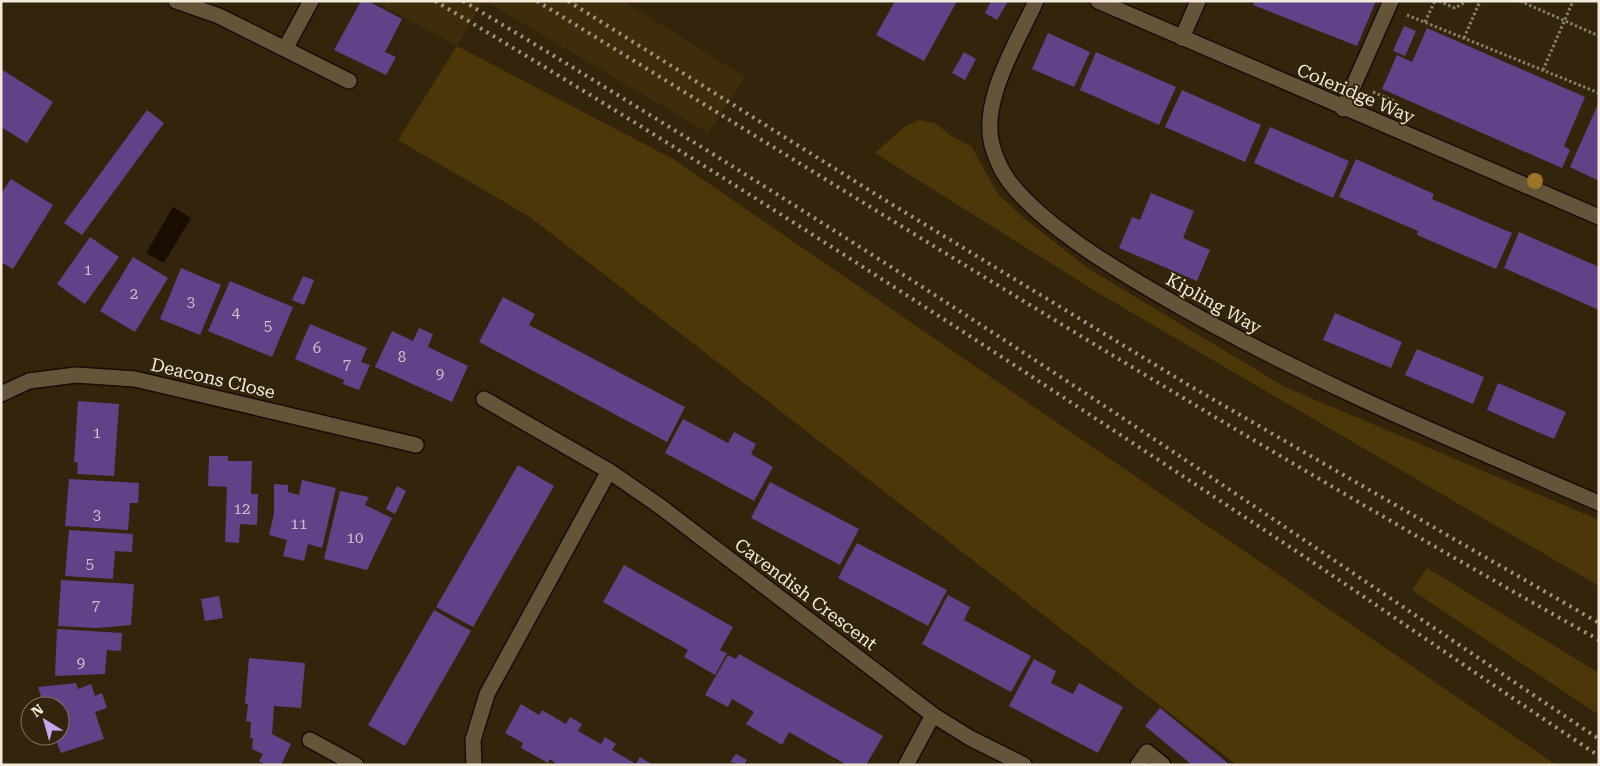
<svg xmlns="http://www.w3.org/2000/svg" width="1600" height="766" font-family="'Roboto Serif',serif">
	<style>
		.built { fill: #3e2d0a }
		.green { fill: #4c3708 }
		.water { fill: #1a0d00 }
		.building { fill: #604289 }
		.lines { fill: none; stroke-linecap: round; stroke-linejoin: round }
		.lane-casing { stroke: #1a0d00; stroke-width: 18 }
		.street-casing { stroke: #1a0d00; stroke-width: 18 }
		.path { stroke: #897e69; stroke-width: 3; stroke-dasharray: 2.5 2.5; stroke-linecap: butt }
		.lane { stroke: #63543a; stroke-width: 15 }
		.street { stroke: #63543a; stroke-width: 15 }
		.rail { stroke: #9f9480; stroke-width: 4; stroke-dasharray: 2.5 5; stroke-linecap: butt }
		.tree { fill: #9b7529 }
		.labels { text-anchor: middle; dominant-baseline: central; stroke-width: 4; stroke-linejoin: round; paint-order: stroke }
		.number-label { font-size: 15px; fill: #cec0c6 }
		.street-label { font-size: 18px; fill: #f3eadb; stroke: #32250b }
	</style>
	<rect width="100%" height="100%" fill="#32250b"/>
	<g class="built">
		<polygon points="374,1 483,1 457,46"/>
		<polygon points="485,1 624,1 745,77 708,133"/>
	</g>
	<g class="green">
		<polygon points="457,46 673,159 1556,765 1237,765 530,217 398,140"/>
		<polygon points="919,120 935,123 951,136 971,146 998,194 1026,220 1089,269 1285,387 1599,520 1599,586 1100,294 875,153 904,127"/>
		<polygon points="1427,568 1599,673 1599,715 1412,590"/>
	</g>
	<polygon class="water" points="173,207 191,218 164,263 146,253"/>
	<g class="building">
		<polygon points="361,1 368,1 402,19 385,52 396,57 386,75 334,50"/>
		<polygon points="895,1 957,1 924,61 876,35"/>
		<polygon points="991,1 1008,1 997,20 985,13"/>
		<polygon points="1255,1 1376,1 1357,46 1253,5"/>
		<polygon points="1404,26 1416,31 1405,56 1393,51"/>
		<polygon points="1427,28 1585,97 1564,146 1570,150 1562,168 1382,89 1397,55 1412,62"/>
		<polygon points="1048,33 1090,52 1074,87 1032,69"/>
		<polygon points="964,52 976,59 965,80 952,73"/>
		<polygon points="1096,52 1176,87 1159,125 1080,90"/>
		<polygon points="1,69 53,102 27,143 1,127"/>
		<polygon points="1182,90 1261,125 1245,162 1165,127"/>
		<polygon points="1599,102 1599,181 1570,167"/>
		<polygon points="147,110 164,123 82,235 64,223"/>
		<polygon points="1270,127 1349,161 1333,198 1254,163"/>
		<polygon points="1356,159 1434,194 1432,199 1512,233 1496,269 1417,235 1418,231 1339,197"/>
		<polygon points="11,179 53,205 13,269 1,262 1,194"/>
		<polygon points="1151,193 1194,211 1183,238 1210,250 1197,281 1119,248 1132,217 1140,220"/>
		<polygon points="1519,232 1599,267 1599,310 1504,268"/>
		<polygon points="90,237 119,257 85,304 57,284"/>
		<polygon points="133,257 168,278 135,332 100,311"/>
		<polygon points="181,268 221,285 200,335 160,319"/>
		<polygon points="303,276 314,280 304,305 292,300"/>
		<polygon points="230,281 293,307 272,357 208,331"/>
		<polygon points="503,297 535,314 529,325 685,407 667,442 479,342"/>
		<polygon points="1335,313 1402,342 1391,368 1323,340"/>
		<polygon points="310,324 367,348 361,362 370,365 359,390 343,384 344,380 295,359"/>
		<polygon points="419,328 433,334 428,347 468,366 452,402 375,367 392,331 413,341"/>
		<polygon points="1417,349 1484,377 1473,404 1405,375"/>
		<polygon points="1498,383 1566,412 1554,439 1487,410"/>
		<polygon points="78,401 119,404 114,476 77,474 78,463 74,462"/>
		<polygon points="683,419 728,443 734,432 756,444 751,454 773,467 754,501 665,453"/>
		<polygon points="209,456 228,456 228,461 252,461 251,494 258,494 257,525 240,524 239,543 225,542 227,487 208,486"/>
		<polygon points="518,465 554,486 473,627 436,607"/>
		<polygon points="69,479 139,483 138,503 130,503 128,530 65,526"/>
		<polygon points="302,480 336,488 322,548 308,544 304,561 283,556 287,540 269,535 274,514 274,484 288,485 288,492 299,495"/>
		<polygon points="770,482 859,529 840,565 751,518"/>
		<polygon points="397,486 406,491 395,514 386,509"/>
		<polygon points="340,491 369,497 365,505 392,518 367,570 324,559"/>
		<polygon points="69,530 133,534 132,552 115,551 113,579 65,576"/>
		<polygon points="857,543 947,590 928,626 838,578"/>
		<polygon points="624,565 733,627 720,650 727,653 715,675 684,657 688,650 603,602"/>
		<polygon points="61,580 134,584 131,625 98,628 58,626"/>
		<polygon points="948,595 970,607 964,620 1031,656 1011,692 922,644"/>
		<polygon points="219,596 223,618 205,621 201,599"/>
		<polygon points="434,610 471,631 405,746 368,725"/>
		<polygon points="57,629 122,633 121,651 107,650 105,674 55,676"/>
		<polygon points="739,654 883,736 866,765 847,765 789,732 782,745 746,724 754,712 732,699 728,707 705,695 728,655 736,659"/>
		<polygon points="249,658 305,663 301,708 274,706 272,734 291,744 281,765 267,765 259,761 263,754 252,749 253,738 250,738 251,722 246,721 248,704 245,704"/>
		<polygon points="1034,659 1056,671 1051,683 1073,694 1079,683 1123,707 1098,753 1009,706"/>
		<polygon points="76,683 78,689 91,684 95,696 102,693 107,708 95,712 104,739 61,753 54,736 60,736 60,706 44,706 38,687"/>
		<polygon points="521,704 539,715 542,710 566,724 570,717 582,724 578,731 601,744 605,737 616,744 612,750 636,764 640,757 653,765 558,765 550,759 548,763 521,748 523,743 505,733"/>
		<polygon points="1160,708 1230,765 1192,765 1145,726"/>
		<polygon points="736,754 747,760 744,765 730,762"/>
	</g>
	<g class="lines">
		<defs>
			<g id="lane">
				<polyline points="285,49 311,1"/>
				<polyline points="1343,109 1391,1"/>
				<polyline points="1138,765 1147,752 1163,765"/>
			</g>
			<g id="street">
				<polyline points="176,1 219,16 349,81"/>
				<path d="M1036 1C1018 41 980 100 992 145 995 156 1001 170 1008 180 1040 223 1107 264 1153 291 1295 375 1448 438 1599 503"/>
				<polyline points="1098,1 1599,217"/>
				<polyline points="1182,38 1198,1"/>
				<polyline points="1,394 29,381 76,375 135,379 416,445"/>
				<polyline points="484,399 609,471"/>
				<polyline points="933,715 970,738 1024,765"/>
				<polyline points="310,740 356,765"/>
				<polyline points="474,765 473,740 487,694 609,471 661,507 933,715 906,765"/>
			</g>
		</defs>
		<use href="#lane" class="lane-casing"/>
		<use href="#street" class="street-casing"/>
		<g class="path">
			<polyline points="1439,1 1455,8 1467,1"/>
			<polyline points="1520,1 1599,36"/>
			<polyline points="1407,15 1599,93"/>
			<polyline points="1425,22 1435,1"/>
			<polyline points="1464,38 1480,1"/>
			<polyline points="1543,70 1573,1"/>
			<polyline points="1373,92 1396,102 1395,106"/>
		</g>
		<use href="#lane" class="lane"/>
		<use href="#street" class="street"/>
		<g class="rail">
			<path d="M435 1C729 176 1014 364 1299 553 1399 620 1498 689 1599 756"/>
			<path d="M463 1C673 127 880 258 1085 393 1257 507 1427 624 1599 739"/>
			<path d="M537 1C889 218 1238 438 1599 640"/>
			<polyline points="568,1 888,202 1190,386 1599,623"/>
		</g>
	</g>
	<circle class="tree" cx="1535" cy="181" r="8"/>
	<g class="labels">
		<g class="number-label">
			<text x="88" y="270">1</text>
			<text x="134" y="294">2</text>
			<text x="191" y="302">3</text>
			<text x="236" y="313">4</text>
			<text x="268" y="326">5</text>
			<text x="317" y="348">6</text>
			<text x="402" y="357">8</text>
			<text x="347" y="364">7</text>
			<text x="440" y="374">9</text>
			<text x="97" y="433">1</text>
			<text x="242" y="509">12</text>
			<text x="97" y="515">3</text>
			<text x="299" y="524">11</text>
			<text x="355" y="538">10</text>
			<text x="90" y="564">5</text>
			<text x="96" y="605">7</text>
			<text x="81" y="663">9</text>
		</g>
		<g class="street-label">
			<text transform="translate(1356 93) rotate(23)">Coleridge Way</text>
			<text transform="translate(1214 303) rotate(29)">Kipling Way</text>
			<text transform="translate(213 378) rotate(13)">Deacons Close</text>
			<text transform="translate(806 594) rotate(37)">Cavendish Crescent</text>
		</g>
	</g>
	<rect width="1600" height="766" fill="none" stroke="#f3eadb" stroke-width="5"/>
	<g transform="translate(45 721) rotate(323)"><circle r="24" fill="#32250b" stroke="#7f745e"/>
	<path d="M0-4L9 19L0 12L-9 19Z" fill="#c4a7f1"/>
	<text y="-8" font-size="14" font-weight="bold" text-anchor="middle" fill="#f3eadb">N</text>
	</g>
</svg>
